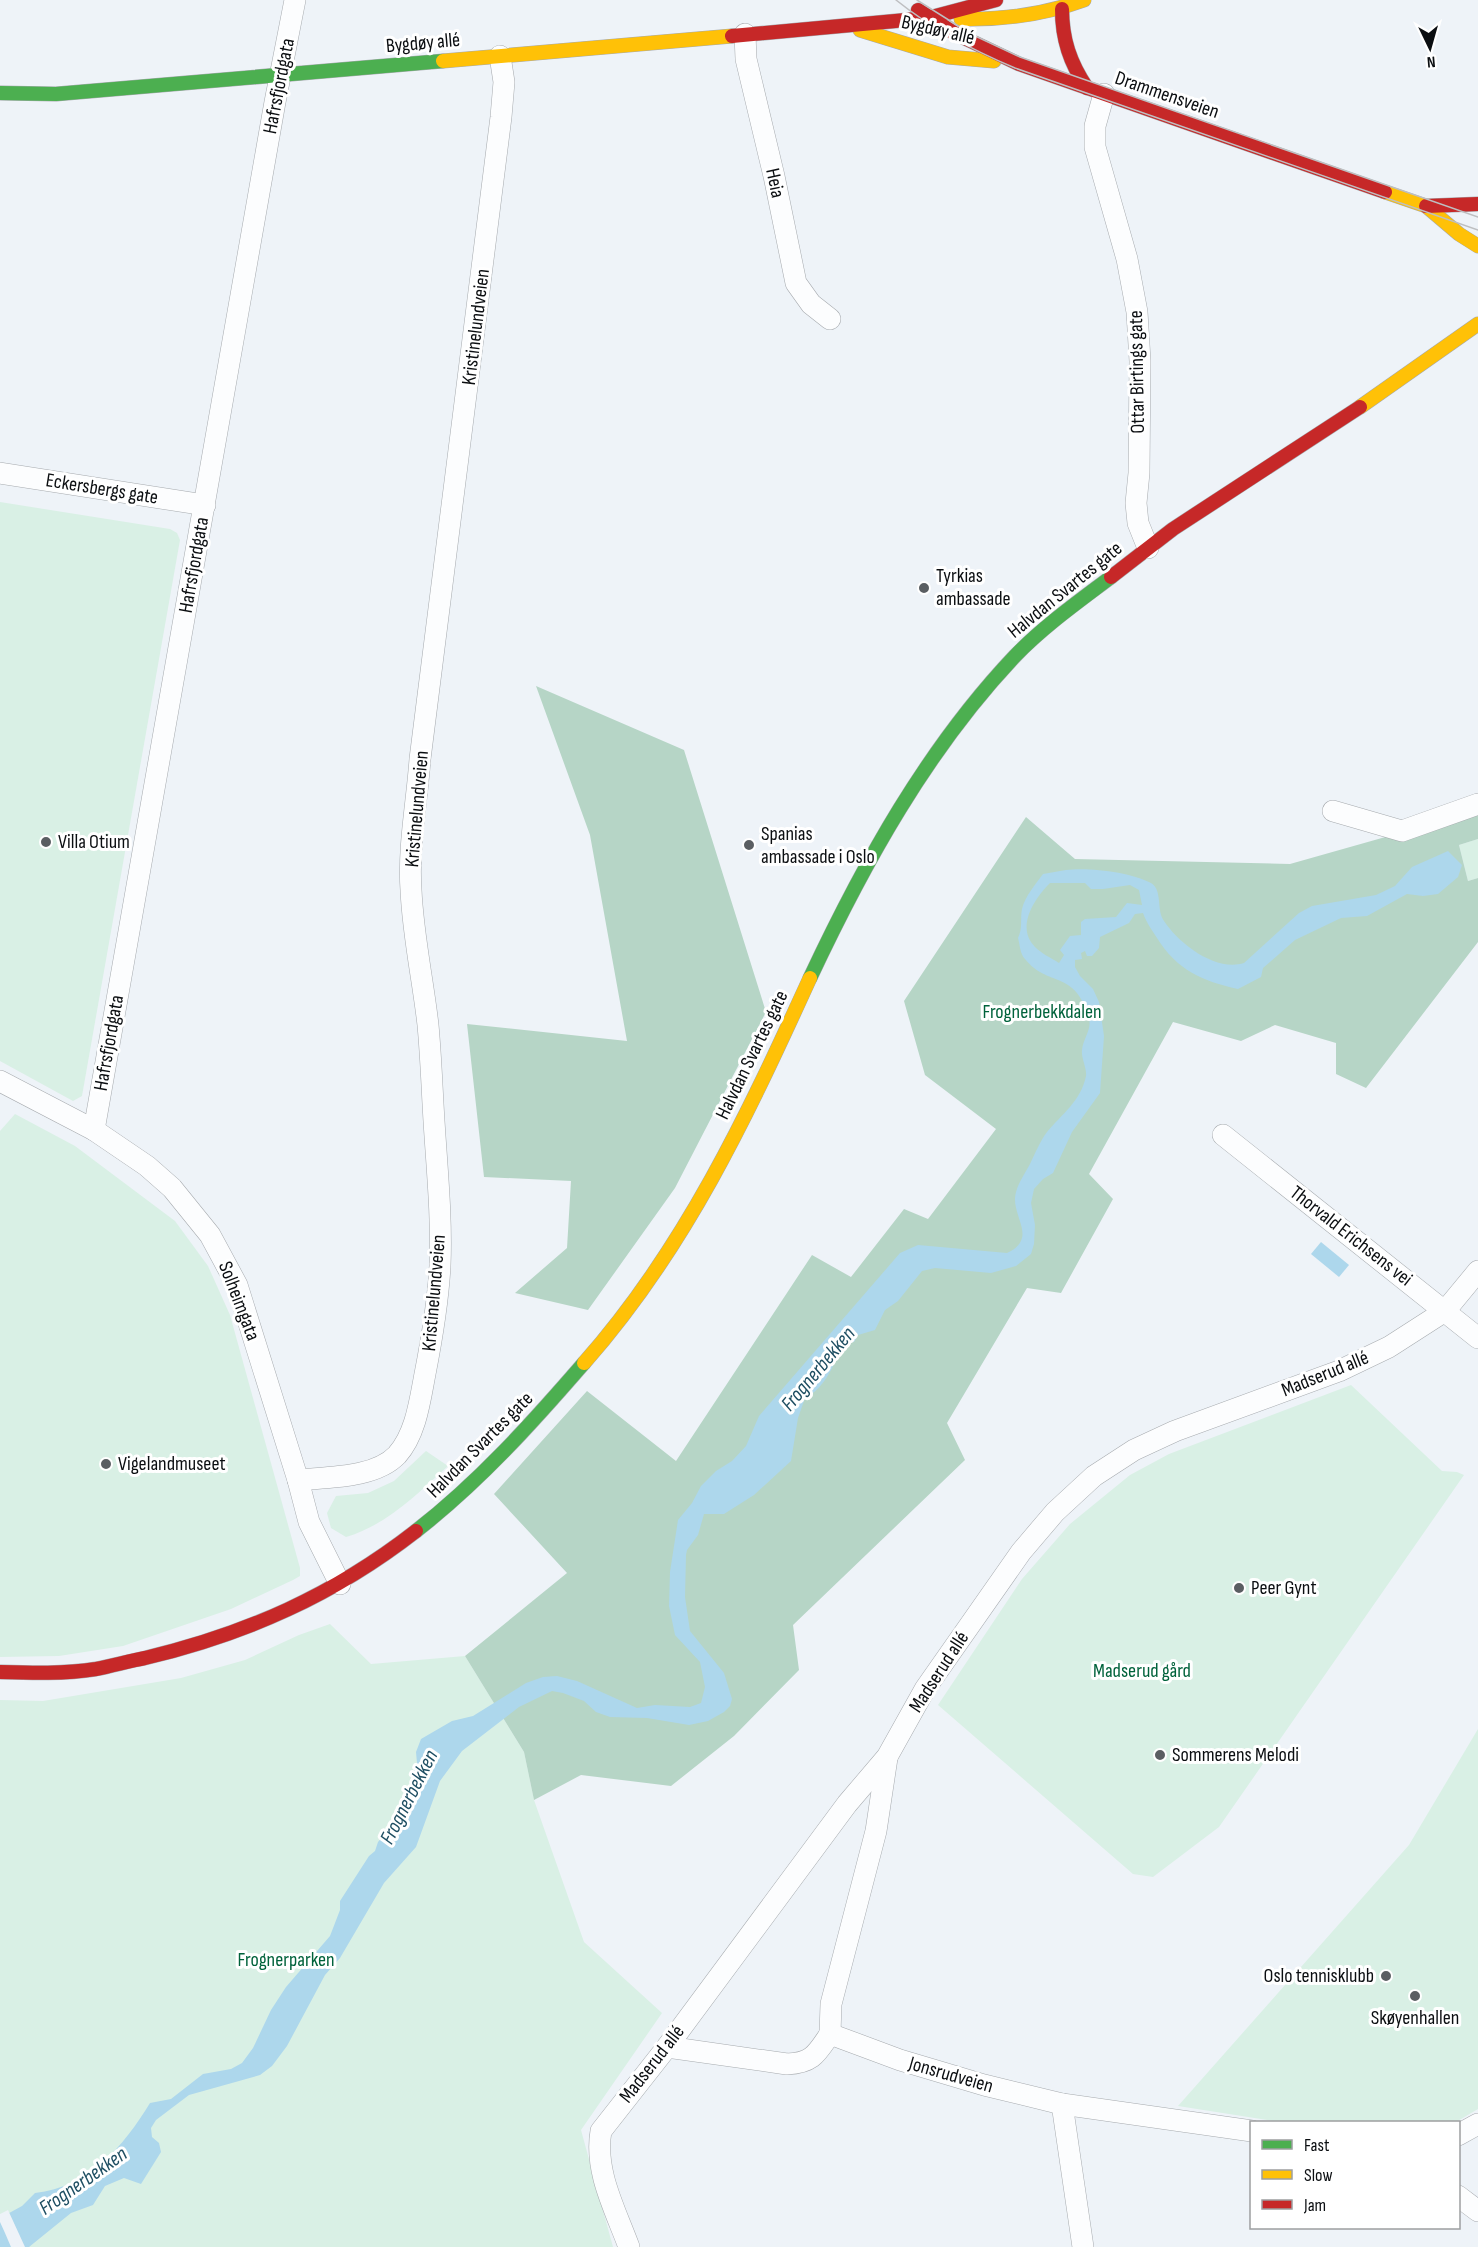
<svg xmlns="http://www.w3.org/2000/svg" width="1478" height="2247" font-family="'Sofia Sans Condensed',sans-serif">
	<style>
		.green { fill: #d9f0e5 }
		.forest { fill: #b6d5c6 }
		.water { fill: #add7ec; fill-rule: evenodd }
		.pier { fill: #eef3f8 }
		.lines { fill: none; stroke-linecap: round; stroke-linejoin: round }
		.street-casing { stroke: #a6aaae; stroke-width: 22 }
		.fast-casing { stroke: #a6aaae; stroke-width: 15 }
		.slow-casing { stroke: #a6aaae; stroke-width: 15 }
		.jam-casing { stroke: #a6aaae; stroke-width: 15 }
		.street { stroke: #fcfdfe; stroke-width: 21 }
		.fast { stroke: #4caf50; stroke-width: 14 }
		.slow { stroke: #ffc107; stroke-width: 14 }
		.jam { stroke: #c62828; stroke-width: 14 }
		.tram { stroke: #bebfc1; stroke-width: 1.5 }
		.poi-dot { fill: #5a5e62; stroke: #fff; stroke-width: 2 }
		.labels { text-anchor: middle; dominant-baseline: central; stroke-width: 6; stroke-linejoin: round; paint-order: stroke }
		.street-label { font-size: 20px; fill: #0b0e11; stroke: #fff }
		.poi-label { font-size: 20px; fill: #0b0e11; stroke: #fff; text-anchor: start }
		.park-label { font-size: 20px; fill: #00623b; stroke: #fff }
		.water-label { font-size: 21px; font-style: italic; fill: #1e4e62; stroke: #fff }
	</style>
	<rect width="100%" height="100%" fill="#eef3f8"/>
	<g class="green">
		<polygon points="0,502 170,529 177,533 180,540 82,1096 73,1101 0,1061"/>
		<polygon points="1478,839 1478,878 1468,881 1459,845"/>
		<polygon points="15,1114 75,1146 175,1221 208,1266 230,1315 300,1568 300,1576 293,1580 231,1609 123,1646 59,1656 0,1657 0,1131"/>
		<polygon points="1351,1385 1442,1471 1457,1472 1464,1475 1219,1827 1153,1877 1133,1874 938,1705 1022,1579 1070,1524 1130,1475 1169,1454"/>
		<path d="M426 1451 448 1466C417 1494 387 1525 346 1537L331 1528 327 1513 336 1496 368 1493 394 1481Z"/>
		<polygon points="330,1624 371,1664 465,1656 524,1752 534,1800 584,1942 662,2013 581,2130 613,2247 0,2247 0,1700 43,1701 181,1678 245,1660 299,1635"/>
		<polygon points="1478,1729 1478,2109 1456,2122 1280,2122 1178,2106 1409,1845"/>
	</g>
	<g class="forest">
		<polygon points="536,686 684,750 766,1012 675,1188 588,1310 515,1293 567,1248 571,1181 484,1177 467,1024 627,1041 590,835"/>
		<polygon points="1478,795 1478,839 1459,845 1468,881 1478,878 1478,942 1366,1088 1336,1074 1336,1043 1275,1025 1241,1041 1173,1022 1089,1174 1113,1199 1061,1293 1027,1288 947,1423 965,1460 793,1625 799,1670 734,1736 671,1786 581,1775 534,1800 524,1752 465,1656 567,1573 494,1494 587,1391 676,1461 812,1255 851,1277 904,1209 928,1219 996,1129 925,1075 904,1001 1026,817 1075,859 1290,864 1396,834"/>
	</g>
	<g class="water">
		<path d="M1448 851 1462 865 1458 877 1438 894 1423 896 1407 894 1367 916 1341 918 1295 940 1263 968 1261 977 1238 989C1202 981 1177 970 1157 938 1152 930 1146 922 1143 913L1135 914 1129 923 1100 937 1099 948 1092 956H1087L1085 951 1081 953 1082 959 1075 960V967L1080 976 1093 989 1099 1002 1104 1036 1100 1093 1072 1132 1053 1173 1043 1179 1034 1189 1031 1203 1035 1225 1034 1244 1031 1254 1016 1266 991 1273 935 1268 922 1271 898 1301 885 1310 875 1330 858 1335 854 1342 844 1343C834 1363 826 1388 805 1398L798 1418 791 1461 754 1495 724 1514H704L698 1535 687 1550 686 1555 685 1597 690 1631 724 1673 732 1699 730 1706 724 1712 708 1721 689 1725 647 1718 610 1717 596 1712 584 1701 563 1693 552 1691 519 1707 462 1751 440 1781 416 1847 384 1883 340 1958 325 1975 287 2046 272 2066 260 2075 189 2095 156 2120 151 2128 152 2137 159 2143 161 2152 141 2184 124 2178 105 2186 93 2205 71 2213 29 2247H0V2218L22 2206 35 2193C89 2187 123 2147 150 2103L171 2099 203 2074 231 2069 242 2063 253 2048 271 2010 286 1987 330 1936 340 1910V1901L369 1856 375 1851 378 1842 392 1826 407 1792 417 1763 416 1752 421 1739 452 1721 473 1716 526 1683 543 1677 557 1676 577 1681 637 1708 655 1705 690 1707 701 1703 705 1687 700 1662 675 1635 669 1606 670 1572 678 1520 692 1503 701 1486 716 1471 732 1461 746 1446 759 1416 900 1253 918 1245 1007 1253C1037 1239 1014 1219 1015 1198 1016 1186 1024 1175 1030 1164 1035 1154 1040 1141 1047 1132 1062 1114 1081 1101 1086 1076 1087 1068 1081 1058 1082 1050 1083 1039 1092 1029 1089 1019 1076 969 1048 988 1025 959 1020 954 1020 945 1018 938 1023 928 1020 919 1022 909 1025 896 1036 884 1043 874 1051 873 1058 871 1066 870 1088 867 1131 872 1151 883 1163 890 1156 910 1164 921 1179 944 1216 972 1244 963L1299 913 1312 906 1376 895 1395 886 1412 867ZM1050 883H1085L1091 889H1103L1130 885 1139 890 1142 905 1127 903 1116 917 1085 919 1081 922V935L1070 936 1060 950 1064 955 1059 963C1051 958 1041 953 1035 947 1015 927 1035 898 1050 883Z"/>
		<polygon points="1321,1242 1349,1265 1339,1277 1311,1254"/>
	</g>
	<polygon class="pier" points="8,2210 25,2247 11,2247 5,2233 0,2222 0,2214"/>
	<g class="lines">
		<defs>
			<g id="street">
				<polyline points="745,34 746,59 774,176 796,283 811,304 830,319"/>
				<polyline points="1104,94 1095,126 1095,147 1127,259 1137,312 1140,361 1139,473 1136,503 1138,523 1148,548"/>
				<polyline points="0,473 205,505"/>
				<polyline points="1333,811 1402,831 1478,804"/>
				<polyline points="0,1081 94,1130 147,1166 172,1188 210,1235 237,1285 298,1480 309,1522 340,1584"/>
				<polyline points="94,1130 275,102 295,0"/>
				<polyline points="1223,1135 1478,1338"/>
				<path d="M298 1480C329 1477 375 1478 397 1455 416 1434 420 1400 425 1374 432 1338 438 1303 440 1266 442 1218 437 1169 434 1121 432 1089 431 1057 428 1025 423 980 413 936 411 890 408 847 417 802 420 759L501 117 504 82 500 56"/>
				<polyline points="830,2034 831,2004 876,1831 887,1758"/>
				<path d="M667 2047 787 2064C813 2063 817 2053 830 2034L900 2060 984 2085 1062 2104 1252 2131"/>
				<polyline points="1062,2104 1083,2247"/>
				<polyline points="1458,2135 1478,2124"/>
				<polyline points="1458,2196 1478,2211"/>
				<path d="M629 2247C615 2209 594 2171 601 2131L667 2047 847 1804 887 1757 925 1689 1021 1552 1055 1512 1094 1476 1134 1450 1175 1431 1339 1371 1389 1347 1445 1311 1478 1271"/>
			</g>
			<g id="fast">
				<polyline points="0,93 56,94 443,61"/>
				<path d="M810 978C864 863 927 749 1015 656 1044 626 1078 602 1111 577"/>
				<path d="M416 1531C479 1482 532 1423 584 1363"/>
			</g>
			<g id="slow">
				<path d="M961 19C1004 20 1043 15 1084 0"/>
				<polyline points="860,30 948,57 994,61"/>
				<polyline points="443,61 732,36"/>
				<polyline points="1385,192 1426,206 1459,234 1478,246"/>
				<polyline points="1360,407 1478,324"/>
				<path d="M584 1363C685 1249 747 1116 810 978"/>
			</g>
			<g id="jam">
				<path d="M1062 9C1062 39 1070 63 1087 88"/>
				<polyline points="918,10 954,33 1019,64 1385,192"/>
				<polyline points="732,36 928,18 996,0"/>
				<polyline points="1426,206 1478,204"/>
				<polyline points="1111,577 1173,529 1360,407"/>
				<path d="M0 1672C32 1673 64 1674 96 1669 112 1666 129 1661 145 1658 246 1634 334 1595 416 1531"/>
			</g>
		</defs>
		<use href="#street" class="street-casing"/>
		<use href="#fast" class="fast-casing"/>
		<use href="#slow" class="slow-casing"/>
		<use href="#jam" class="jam-casing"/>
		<use href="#street" class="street"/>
		<use href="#fast" class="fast"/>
		<use href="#slow" class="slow"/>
		<use href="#jam" class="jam"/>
		<g class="tram">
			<path d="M896 0C932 29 972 50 1015 68L1478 230"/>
			<polyline points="917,0 971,34 1020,57 1478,217"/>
		</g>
	</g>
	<g class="poi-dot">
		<circle cx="924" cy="588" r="6"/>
		<circle cx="46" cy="842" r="6"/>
		<circle cx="749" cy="845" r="6"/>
		<circle cx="106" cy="1464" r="6"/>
		<circle cx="1239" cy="1588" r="6"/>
		<circle cx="1160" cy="1755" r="6"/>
		<circle cx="1386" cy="1976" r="6"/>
		<circle cx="1415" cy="1996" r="6"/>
	</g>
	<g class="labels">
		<g class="street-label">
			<text transform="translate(938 30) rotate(13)">Bygdøy allé</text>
			<text transform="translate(423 43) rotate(-5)">Bygdøy allé</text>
			<text transform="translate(279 86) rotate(-79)">Hafrsfjordgata</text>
			<text transform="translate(1167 95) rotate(19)">Drammensveien</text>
			<text transform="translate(775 183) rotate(78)">Heia</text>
			<text transform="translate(476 327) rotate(-83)">Kristinelundveien</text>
			<text transform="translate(1137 372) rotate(-91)">Ottar Birtings gate</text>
			<text transform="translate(102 489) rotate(9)">Eckersbergs gate</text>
			<text transform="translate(194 565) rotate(-80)">Hafrsfjordgata</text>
			<text transform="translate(1065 590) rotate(-39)">Halvdan Svartes gate</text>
			<text transform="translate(417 809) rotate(-85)">Kristinelundveien</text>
			<text transform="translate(109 1043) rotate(-80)">Hafrsfjordgata</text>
			<text transform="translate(752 1055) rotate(-64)">Halvdan Svartes gate</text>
			<text transform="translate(1351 1236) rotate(38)">Thorvald Erichsens vei</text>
			<text transform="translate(434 1293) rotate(-85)">Kristinelundveien</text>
			<text transform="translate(239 1301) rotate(69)">Solheimgata</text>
			<text transform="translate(1325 1374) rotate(-22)">Madserud allé</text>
			<text transform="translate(480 1445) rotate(-45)">Halvdan Svartes gate</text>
			<text transform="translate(939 1672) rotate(-57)">Madserud allé</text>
			<text transform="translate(652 2064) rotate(-52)">Madserud allé</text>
			<text transform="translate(951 2075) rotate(16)">Jonsrudveien</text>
		</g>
		<g class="poi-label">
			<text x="936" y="576">Tyrkias<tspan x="936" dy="23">ambassade</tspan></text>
			<text x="761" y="834">Spanias<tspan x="761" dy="23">ambassade i Oslo</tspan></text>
			<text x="58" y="842">Villa Otium</text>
			<text x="118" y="1464">Vigelandmuseet</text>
			<text x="1251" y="1588">Peer Gynt</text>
			<text x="1172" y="1755">Sommerens Melodi</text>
			<text x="1374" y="1976" text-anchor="end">Oslo tennisklubb</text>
			<text x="1415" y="2018" text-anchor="middle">Skøyenhallen</text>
		</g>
		<g class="park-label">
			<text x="1042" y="1012">Frognerbekkdalen</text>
			<text x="1142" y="1671">Madserud gård</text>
			<text x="286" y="1960">Frognerparken</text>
		</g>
		<g class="water-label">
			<text transform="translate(818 1369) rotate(-50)">Frognerbekken</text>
			<text transform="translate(409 1797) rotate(-63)">Frognerbekken</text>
			<text transform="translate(83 2181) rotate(-35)">Frognerbekken</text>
		</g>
	</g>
	<rect x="1250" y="2121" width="210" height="108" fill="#ffffff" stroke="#9d9fa0" stroke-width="1.5"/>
	<rect x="1262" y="2140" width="30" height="9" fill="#4caf50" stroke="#9d9fa0" stroke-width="1.5"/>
	<text x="1304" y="2151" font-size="18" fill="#0b0e11">Fast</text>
	<rect x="1262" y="2170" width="30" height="9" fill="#ffc107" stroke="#9d9fa0" stroke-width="1.5"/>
	<text x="1304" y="2181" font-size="18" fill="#0b0e11">Slow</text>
	<rect x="1262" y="2200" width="30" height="9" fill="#c62828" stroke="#9d9fa0" stroke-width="1.5"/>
	<text x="1304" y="2211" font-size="18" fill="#0b0e11">Jam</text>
	<g transform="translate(1430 48) rotate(175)" stroke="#ffffff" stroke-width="4.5" paint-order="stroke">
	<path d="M0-4.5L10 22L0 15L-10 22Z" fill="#0b0e11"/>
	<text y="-9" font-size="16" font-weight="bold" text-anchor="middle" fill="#0b0e11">N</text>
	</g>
</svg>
